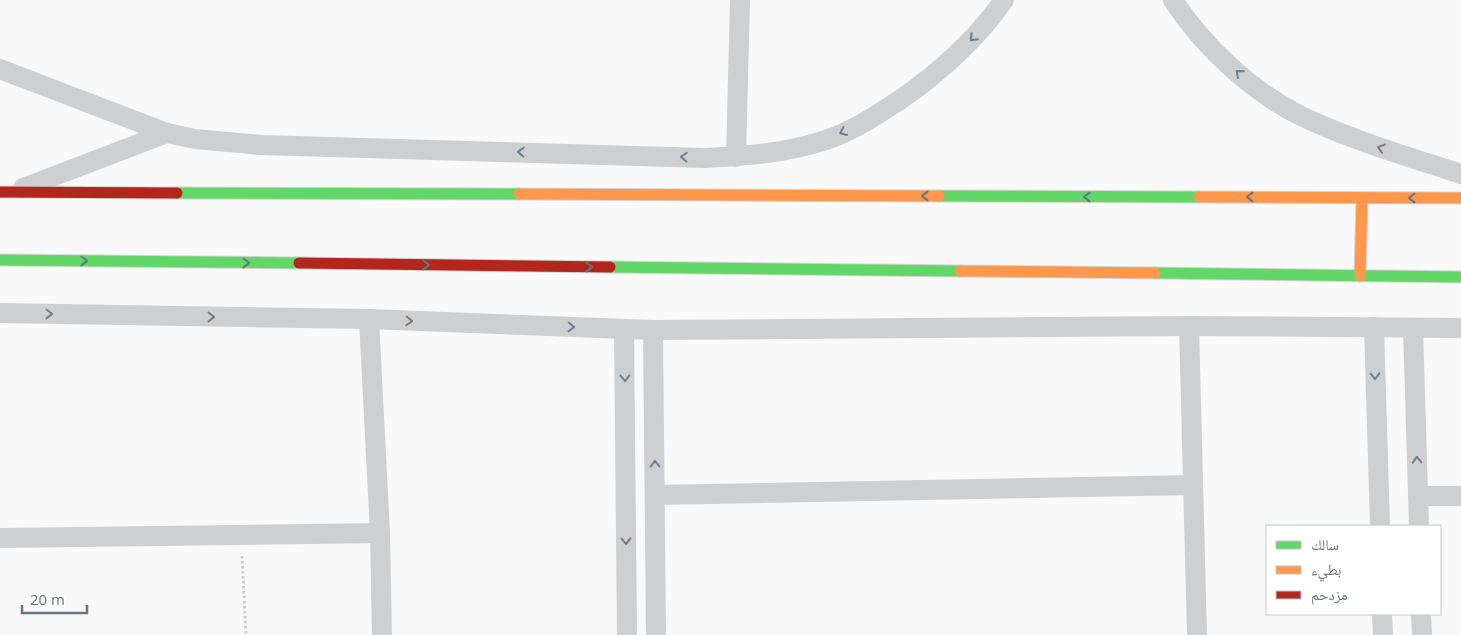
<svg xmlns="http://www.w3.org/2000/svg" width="1461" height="635" font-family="'Open Sans','Noto Naskh Arabic',sans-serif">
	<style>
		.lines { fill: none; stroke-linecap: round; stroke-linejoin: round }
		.fast-casing { stroke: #d5d6d7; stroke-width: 13 }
		.slow-casing { stroke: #d5d6d7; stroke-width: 13 }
		.jam-casing { stroke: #d5d6d7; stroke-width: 13 }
		.path { stroke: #cbcccd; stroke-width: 3; stroke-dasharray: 2.5 2.5; stroke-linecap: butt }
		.street { stroke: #cecfd0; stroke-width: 20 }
		.fast { stroke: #63d668; stroke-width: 11 }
		.slow { stroke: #ff974d; stroke-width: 11 }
		.jam { stroke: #b3261e; stroke-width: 11 }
		.oneway { stroke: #707f8b }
		.oneway2 { stroke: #657683 }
	</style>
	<rect width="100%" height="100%" fill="#f9f9f9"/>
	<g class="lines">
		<defs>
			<g id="fast">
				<polyline points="177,193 519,194"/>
				<polyline points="939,196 1199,197"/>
				<polyline points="0,260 299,263"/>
				<polyline points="610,267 960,271"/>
				<polyline points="1155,273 1461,277"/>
			</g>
			<g id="slow">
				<polyline points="519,194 939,196"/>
				<polyline points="1199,197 1461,198"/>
				<polyline points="960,271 1155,273"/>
				<polyline points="1360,276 1362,198"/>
			</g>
			<g id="jam">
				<polyline points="0,192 177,193"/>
				<polyline points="299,263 610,267"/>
			</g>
		</defs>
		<use href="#fast" class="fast-casing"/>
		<use href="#slow" class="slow-casing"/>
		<use href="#jam" class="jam-casing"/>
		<polyline class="path" points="242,556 246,635"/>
		<g class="street">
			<path d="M1173 0C1203 46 1250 90 1299 115 1351 140 1406 156 1461 174"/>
			<polyline points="0,69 167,133"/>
			<polyline points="736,157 740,0"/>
			<path d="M23 188 167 133 195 139 261 145 705 158C746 156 787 153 826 140 853 131 877 115 900 100 940 72 976 40 1004 0"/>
			<polyline points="0,313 369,319 653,330 1189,326 1461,328"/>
			<polyline points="369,319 380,533 382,635"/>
			<polyline points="1189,326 1197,635"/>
			<polyline points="1374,327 1380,526"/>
			<polyline points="1413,328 1419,526"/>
			<polyline points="624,330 627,635"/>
			<polyline points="653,330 656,635"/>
			<polyline points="655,495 1193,485"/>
			<polyline points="1418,496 1461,496"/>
			<polyline points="0,538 380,533"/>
			<polyline points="1382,614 1383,635"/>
			<polyline points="1421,614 1422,635"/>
		</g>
		<use href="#fast" class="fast"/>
		<use href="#slow" class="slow"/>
		<use href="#jam" class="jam"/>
	</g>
	<defs><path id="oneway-chevron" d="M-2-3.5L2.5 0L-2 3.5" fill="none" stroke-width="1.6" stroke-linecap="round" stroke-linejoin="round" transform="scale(1.25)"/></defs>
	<g class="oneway">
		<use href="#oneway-chevron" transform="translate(973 38) rotate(133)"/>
		<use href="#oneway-chevron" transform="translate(1239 73) rotate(-139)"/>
		<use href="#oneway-chevron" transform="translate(843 132) rotate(155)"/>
		<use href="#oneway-chevron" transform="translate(1381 148) rotate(-162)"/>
		<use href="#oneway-chevron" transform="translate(521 152) rotate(-178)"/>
		<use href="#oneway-chevron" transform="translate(684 157) rotate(-177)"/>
		<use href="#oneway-chevron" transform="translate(49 314) rotate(1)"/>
		<use href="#oneway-chevron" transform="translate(211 317) rotate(1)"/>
		<use href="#oneway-chevron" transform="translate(409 321) rotate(2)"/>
		<use href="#oneway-chevron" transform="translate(571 327) rotate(2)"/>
		<use href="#oneway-chevron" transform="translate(1375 376) rotate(88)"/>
		<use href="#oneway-chevron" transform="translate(625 378) rotate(89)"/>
		<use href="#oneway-chevron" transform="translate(1417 460) rotate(-92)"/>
		<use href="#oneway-chevron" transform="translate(655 464) rotate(-91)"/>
		<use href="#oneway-chevron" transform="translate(626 541) rotate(89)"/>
	</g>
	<g class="oneway2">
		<use href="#oneway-chevron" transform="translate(925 196) rotate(-180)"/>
		<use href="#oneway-chevron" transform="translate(1087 197) rotate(-180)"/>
		<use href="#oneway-chevron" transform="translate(1250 197) rotate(-180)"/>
		<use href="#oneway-chevron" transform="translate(1412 198) rotate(-180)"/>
		<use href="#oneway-chevron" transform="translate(84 261) rotate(1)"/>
		<use href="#oneway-chevron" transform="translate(246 263) rotate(1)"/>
		<use href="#oneway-chevron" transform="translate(426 265) rotate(1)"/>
		<use href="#oneway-chevron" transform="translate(589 267) rotate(1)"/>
	</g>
	<rect x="1266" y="525" width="175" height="90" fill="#ffffff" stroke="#c1c8cd"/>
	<rect x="1276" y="541" width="25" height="8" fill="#63d668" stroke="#c1c8cd"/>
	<text x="1311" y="550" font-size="15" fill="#657683">سالك</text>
	<rect x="1276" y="566" width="25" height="8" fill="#ff974d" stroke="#c1c8cd"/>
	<text x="1311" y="575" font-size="15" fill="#657683">بطيء</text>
	<rect x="1276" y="591" width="25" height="8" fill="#b3261e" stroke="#c1c8cd"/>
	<text x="1311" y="600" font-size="15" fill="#657683">مزدحم</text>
	<path d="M22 605v8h65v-8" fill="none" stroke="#657683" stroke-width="2.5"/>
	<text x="30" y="605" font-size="15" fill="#657683" stroke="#ffffff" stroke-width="4" paint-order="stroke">20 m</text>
</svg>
